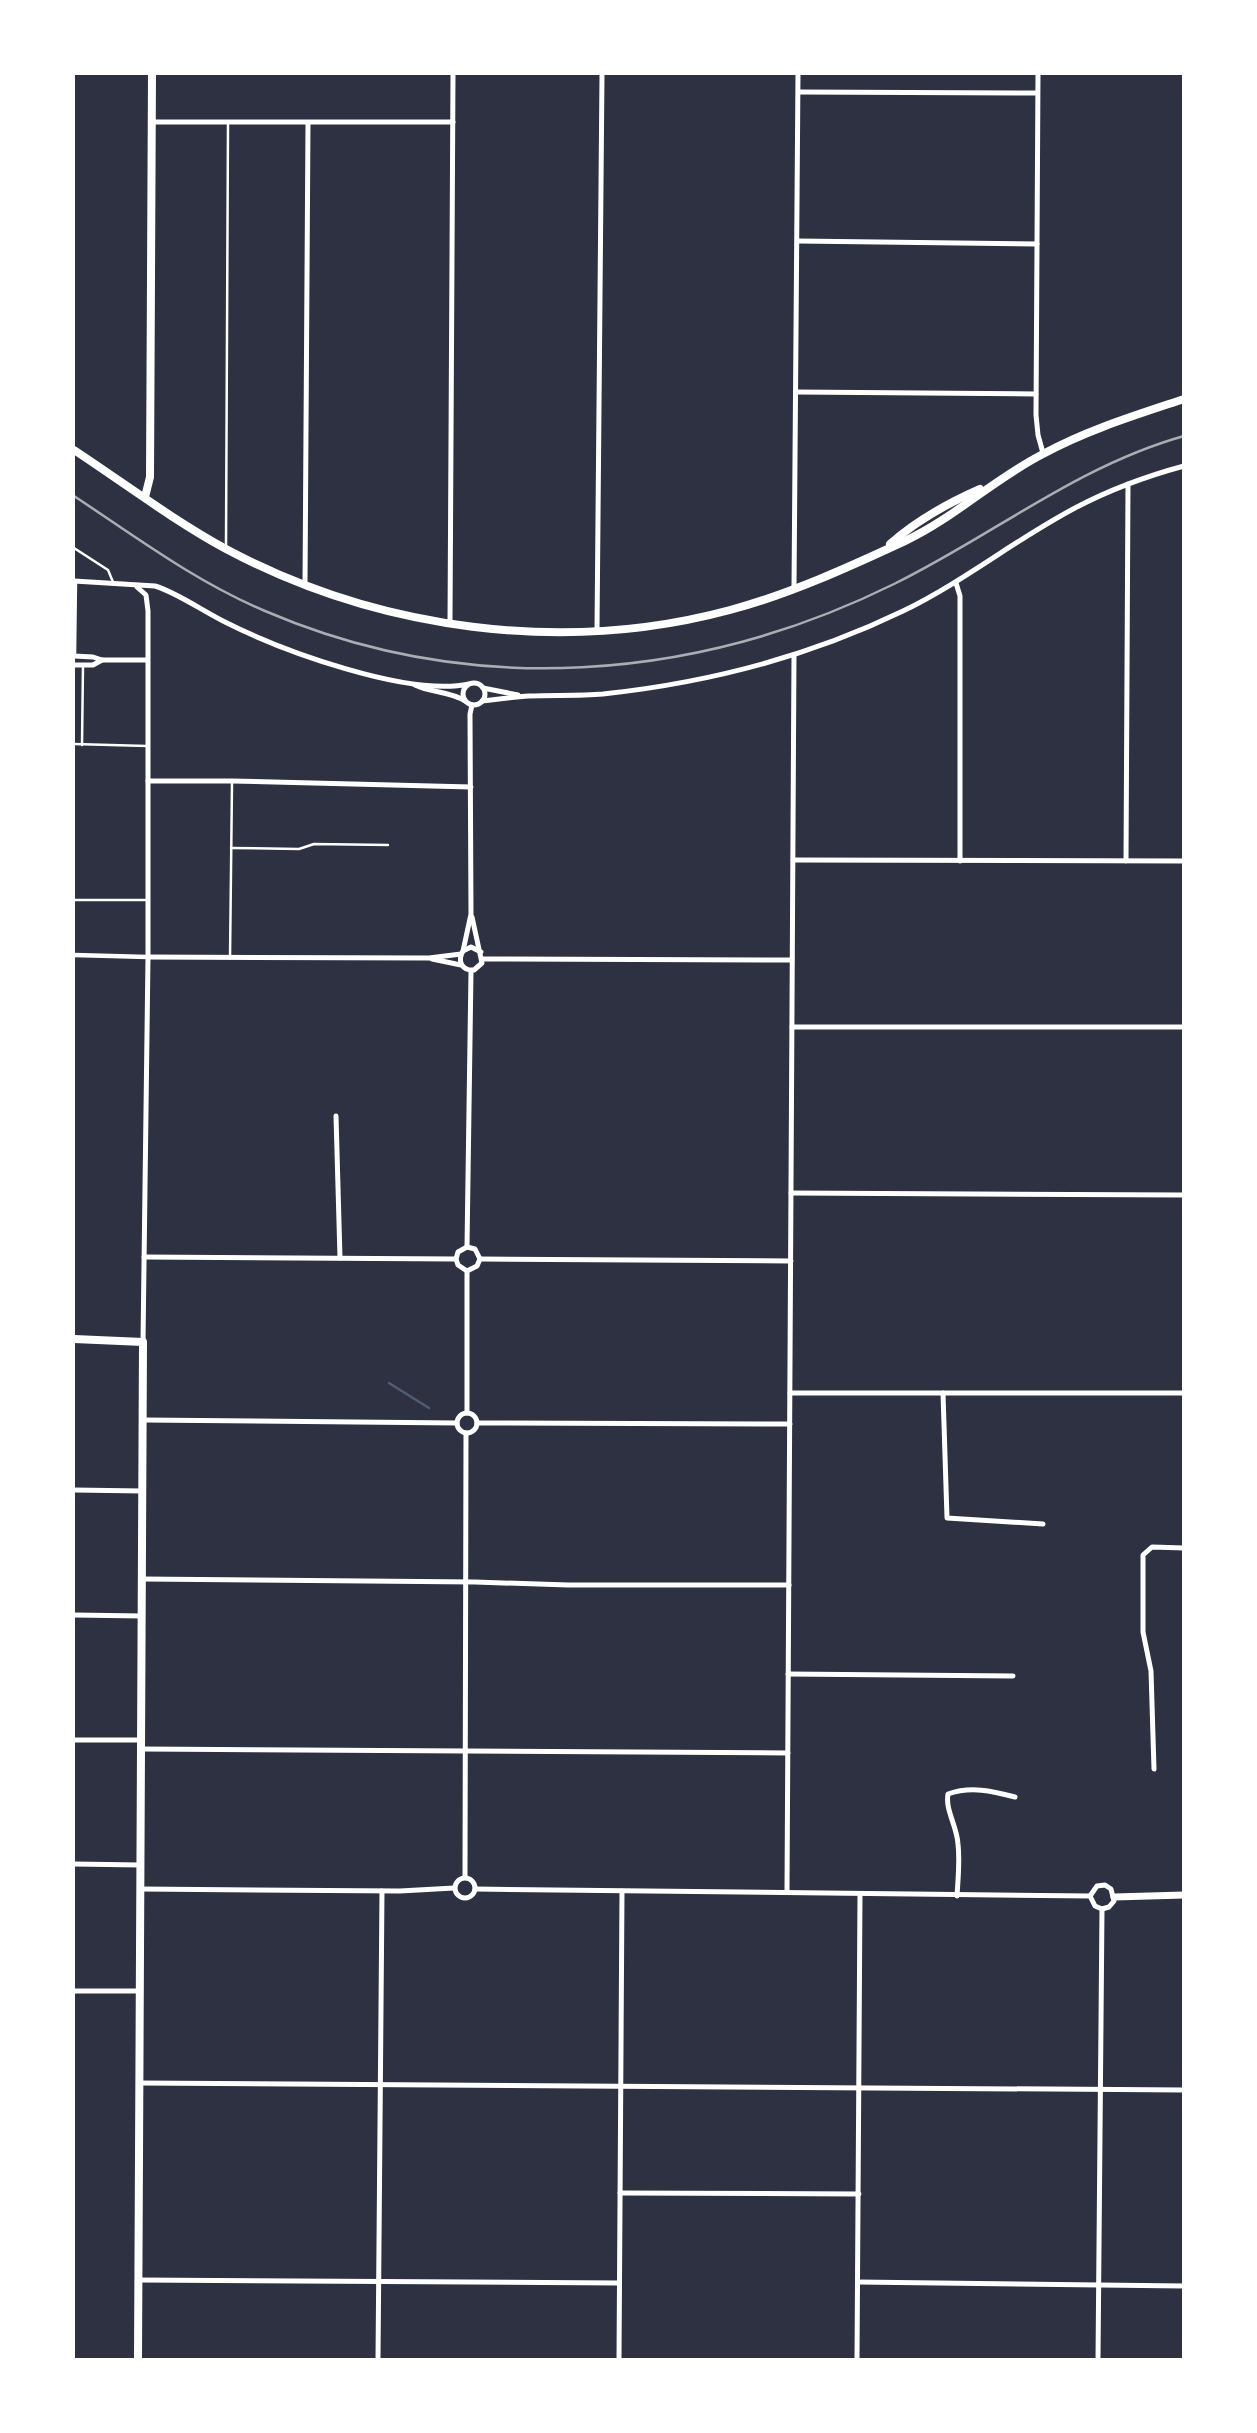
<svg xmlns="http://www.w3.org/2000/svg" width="1257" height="2433" font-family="'Zilla Slab',serif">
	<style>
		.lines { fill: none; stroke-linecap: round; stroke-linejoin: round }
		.stream { stroke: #4f5d75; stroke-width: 2.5 }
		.service { stroke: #fff; stroke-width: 2.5 }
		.pedestrian { stroke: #fff; stroke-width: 4.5 }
		.minor { stroke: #fff; stroke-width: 5 }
		.tertiary { stroke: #fff; stroke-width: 7 }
		.secondary { stroke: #fff; stroke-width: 8 }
		.rail { stroke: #abadb3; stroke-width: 2.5 }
	</style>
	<rect width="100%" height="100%" fill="#2d3142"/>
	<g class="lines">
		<polyline class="stream" points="389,1383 429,1408"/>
		<g class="service">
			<polyline points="226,546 228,123"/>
			<polyline points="74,548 108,570 113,582"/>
			<polyline points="75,655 76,581"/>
			<polyline points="74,744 147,746"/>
			<polyline points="82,745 83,666"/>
			<polyline points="231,848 299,849 314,844 388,845"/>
			<polyline points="74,900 147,900"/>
			<polyline points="230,958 232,783"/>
		</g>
		<polyline class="pedestrian" points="74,955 148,957"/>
		<g class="minor">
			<polyline points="1038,74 1036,415 1038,435 1043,453"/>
			<polyline points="799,92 1037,93"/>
			<polyline points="152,122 453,122"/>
			<polyline points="798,241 1037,244"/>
			<polyline points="796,392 1036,394"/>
			<path d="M74 581 155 586C178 593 204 612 227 623 283 651 408 697 469 684"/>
			<polyline points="956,583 960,596 960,861"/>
			<polyline points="305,585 308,123"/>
			<polyline points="137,587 146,595 148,611 148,957 143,1342"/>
			<polyline points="794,588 798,74"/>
			<polyline points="450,623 453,74"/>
			<polyline points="597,630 602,74"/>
			<polyline points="74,656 93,657 102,660 147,660"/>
			<polyline points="74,665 93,665 102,660"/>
			<circle cx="474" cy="694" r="11"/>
			<path d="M415 685C431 693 450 691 465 701"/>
			<polyline points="483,688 518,695"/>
			<path d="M482 701C498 699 513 697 529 696 554 695 579 696 603 694 707 683 808 657 903 611 963 582 1016 539 1075 508 1109 490 1147 476 1184 466"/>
			<polyline points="148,781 232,781 471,787"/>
			<polyline points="793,860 1184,861"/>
			<polyline points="1126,861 1128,484"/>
			<path d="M472 917 482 963 474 970C462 971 457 961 463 951L471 947 481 952"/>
			<polyline points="463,951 471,914 470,714 472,705"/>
			<polyline points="148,957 429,958 461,954"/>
			<polyline points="432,959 461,965"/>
			<polyline points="483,959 792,960"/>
			<polyline points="792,1027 1184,1027"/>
			<polyline points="336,1116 340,1258"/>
			<polyline points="791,1193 1184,1195"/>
			<polyline points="467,1247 471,971"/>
			<polyline points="467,1247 475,1249 480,1259"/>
			<polyline points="144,1257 456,1259"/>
			<polyline points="480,1259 791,1261"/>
			<polyline points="467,1271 458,1265 456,1259 458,1252 467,1247"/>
			<polyline points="467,1271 477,1266 480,1259"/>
			<polyline points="790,1393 1184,1393"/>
			<polyline points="943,1393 947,1518 1043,1524"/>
			<circle cx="467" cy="1423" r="10"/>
			<polyline points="467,1413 467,1271"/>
			<polyline points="143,1420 457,1423"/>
			<polyline points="477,1423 790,1424"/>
			<polyline points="74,1490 142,1491"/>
			<polyline points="142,1579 475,1582 568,1585 789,1585"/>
			<polyline points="74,1615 142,1616"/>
			<polyline points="788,1674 1013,1676"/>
			<polyline points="74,1740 141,1740"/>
			<polyline points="141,1749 788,1753"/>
			<polyline points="1154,1769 1151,1671 1143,1632 1143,1555 1152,1547 1184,1548"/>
			<polyline points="74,1864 140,1865"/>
			<polyline points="465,1877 466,1433"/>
			<circle cx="465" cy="1888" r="10"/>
			<polyline points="140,1889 400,1891 454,1888"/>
			<polyline points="475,1889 1090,1896"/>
			<polyline points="787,1892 794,655"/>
			<path d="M957 1896C958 1879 960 1861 958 1844 957 1826 945 1810 948 1794 971 1786 992 1791 1015 1797"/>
			<polyline points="1090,1896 1097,1886 1105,1885 1111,1889 1114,1901 1109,1907 1102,1909"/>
			<polyline points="1090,1896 1095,1906 1102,1909"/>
			<polyline points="74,1991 139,1991"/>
			<polyline points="139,2083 1184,2090"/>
			<polyline points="620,2193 859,2194"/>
			<polyline points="138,2280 619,2283"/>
			<polyline points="858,2282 1184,2286"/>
			<polyline points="378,2360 382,1891"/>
			<polyline points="619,2360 622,1891"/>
			<polyline points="857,2360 860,1894"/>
			<polyline points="1098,2360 1102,1909"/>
		</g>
		<polyline class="tertiary" points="1114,1897 1184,1895"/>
		<g class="secondary">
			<path d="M74 450C124 483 173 520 226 549 378 630 563 655 730 610 790 594 849 567 905 541 954 518 994 479 1043 454 1087 430 1136 415 1184 399"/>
			<polyline points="145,497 150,477 152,74"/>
			<path d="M890 544C916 521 948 503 980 489"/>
			<polyline points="74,1339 143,1342 138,2360"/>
		</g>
		<path class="rail" d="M74 496C136 537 196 582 265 611 470 699 696 682 894 584 992 536 1077 466 1184 436"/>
	</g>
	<rect width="1257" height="2433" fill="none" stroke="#ffffff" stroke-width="150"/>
</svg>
